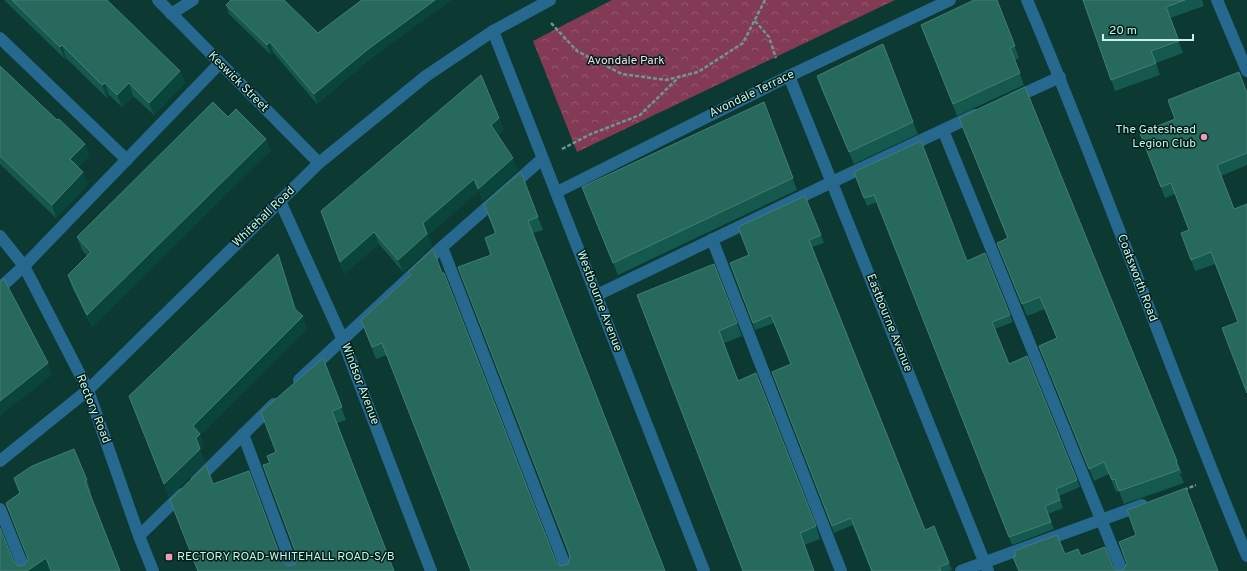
<svg xmlns="http://www.w3.org/2000/svg" width="1247" height="571" font-family="Overpass,sans-serif">
	<style>
		.park { fill: url(#park-crowns) }
		.lines { fill: none; stroke-linecap: round; stroke-linejoin: round }
		.path { stroke: #6e978f; stroke-width: 2.5; stroke-dasharray: 4 2; stroke-linecap: butt }
		.minor { stroke: #26688e; stroke-width: 12 }
		.wall { fill: #15594e }
		.shaded-wall { fill: #09453b }
		.building { fill: #28695e; stroke: #427e74 }
		.poi-dot { fill: #f09ab6; stroke: #001f19; stroke-width: 1.5 }
		.labels { text-anchor: middle; dominant-baseline: central; stroke-width: 3; stroke-linejoin: round; paint-order: stroke }
		.park-label { font-size: 12px; fill: #f6d9e1; stroke: #001f19 }
		.street-label { font-size: 12px; fill: #ccf2e9; stroke: #001f19 }
		.poi-label { font-size: 12px; fill: #ccf2e9; stroke: #001f19; text-anchor: end }
	</style>
	<defs>
		<pattern id="park-crowns" width="20" height="18" patternUnits="userSpaceOnUse"><rect width="20" height="18" fill="#833b55"/><path d="M2 6a3 3 0 1 1 6 0M12 15a3 3 0 1 1 6 0" fill="none" stroke="#93586d"/></pattern>
	</defs>
	<rect width="100%" height="100%" fill="#0c3931"/>
	<polygon class="park" points="612,0 895,0 577,152 533,41"/>
	<g class="lines">
		<g class="path">
			<polyline points="755,21 769,37 776,58"/>
			<polyline points="551,23 577,51 622,74 666,80 698,72 743,43 765,0"/>
			<polyline points="562,149 591,134 640,115 680,76"/>
			<polyline points="1184,490 1196,485"/>
		</g>
		<g class="minor">
			<polyline points="158,0 319,163"/>
			<path d="M1027 0C1105 183 1170 372 1247 556"/>
			<polyline points="1217,0 1247,71"/>
			<polyline points="171,14 193,0"/>
			<polyline points="493,31 704,571"/>
			<polyline points="0,38 127,160"/>
			<polyline points="789,76 988,571"/>
			<polyline points="1014,98 1060,77"/>
			<polyline points="943,130 1122,571"/>
			<polyline points="557,192 789,76 950,0"/>
			<polyline points="280,201 342,338 431,571"/>
			<polyline points="0,236 24,266 88,390 139,536 153,571"/>
			<polyline points="712,239 841,571"/>
			<polyline points="442,247 567,571"/>
			<polyline points="0,288 24,266 220,63"/>
			<polyline points="597,295 832,182 975,115"/>
			<polyline points="299,380 442,247 542,159"/>
			<polyline points="243,434 294,571"/>
			<polyline points="0,461 88,390 319,163 426,76 493,31 550,0"/>
			<polyline points="196,481 274,404"/>
			<polyline points="0,509 25,571"/>
			<polyline points="139,536 182,494"/>
			<polyline points="961,571 1142,505"/>
		</g>
	</g>
	<g class="wall">
		<polygon points="4,0 107,0 180,71 185,83 154,115 133,96 122,107 109,95 107,98 66,58 65,59"/>
		<polygon points="361,0 451,0 370,59 317,104 273,52 270,54 229,14 226,5 318,33"/>
		<polygon points="997,0 1019,58 1015,60 1024,85 957,116 921,25"/>
		<polygon points="1083,0 1202,0 1204,6 1170,18 1183,53 1156,63 1160,75 1115,91"/>
		<polygon points="0,66 57,120 85,144 89,156 78,167 88,184 56,218 0,164"/>
		<polygon points="817,76 913,122 918,134 854,164 821,88"/>
		<polygon points="1247,93 1247,165 1221,176 1238,322 1215,264 1195,271 1181,233 1189,231 1175,194 1165,198 1144,144 1175,119 1168,100"/>
		<polygon points="764,102 797,190 618,275 582,187"/>
		<polygon points="228,117 266,139 270,151 92,327 72,287 68,275 87,256 82,250 77,237"/>
		<polygon points="499,118 503,130 498,135 518,170 483,201 479,191 428,235 432,246 403,272 379,244 344,274 321,211"/>
		<polygon points="959,118 1177,461 1182,473 1180,474 1184,483 1124,504 1119,491 1116,492 1109,474 1094,481 1039,346 1057,339 1045,309 1027,316 997,243 1007,238"/>
		<polygon points="854,172 967,261 1010,315 1013,322 995,329 1009,364 1077,480 1080,487 1059,496 1063,508 1048,514 1054,529 1012,545 877,202 867,206"/>
		<polygon points="484,204 538,217 543,230 533,233 665,571 471,571 387,355 376,359 361,320 410,276 408,272 442,273 556,562 561,566 568,564 569,557 491,255 495,234"/>
		<polygon points="821,235 824,243 812,247 925,530 949,563 952,570 949,571 871,571 853,525 834,533 772,372 791,365 774,323 755,330 730,263"/>
		<polygon points="282,266 296,309 307,329 200,435 204,446 200,450 205,462 169,497 129,396"/>
		<polygon points="641,307 737,323 742,336 724,343 738,381 816,526 820,539 804,545"/>
		<polygon points="323,358 346,420 337,423 394,571 197,571 213,484 282,561 288,566 295,564 297,556 267,456 276,452"/>
		<polygon points="14,478 87,480 91,493 89,494 120,571 51,571 50,570 49,571 0,571 14,562 19,566 24,565 28,560 28,557 6,503 20,494"/>
	</g>
	<g class="shaded-wall">
		<polygon points="435,0 451,0 370,59 317,104 314,94 367,50"/>
		<polygon points="270,42 273,52 270,54 267,45"/>
		<polygon points="62,45 66,58 65,59 60,47"/>
		<polygon points="180,71 185,83 154,115 149,103"/>
		<polygon points="105,83 109,95 107,98 102,85"/>
		<polygon points="129,83 133,96 122,107 117,95"/>
		<polygon points="499,118 503,130 496,137 491,125"/>
		<polygon points="266,139 270,151 92,327 87,315"/>
		<polygon points="85,144 89,156 74,171 70,159"/>
		<polygon points="513,158 518,170 483,201 478,189"/>
		<polygon points="83,172 88,184 56,218 52,205"/>
		<polygon points="474,179 479,191 428,235 432,246 403,272 398,260 423,223"/>
		<polygon points="374,232 379,244 344,274 340,262"/>
		<polygon points="278,254 300,320 303,316 307,329 200,435 204,446 200,450 205,462 169,497 164,484 196,438 193,426 295,309"/>
		<polygon points="48,363 52,375 0,416 0,401"/>
		<polygon points="46,558 50,570 49,571 27,571"/>
	</g>
	<g class="building">
		<polygon points="12,0 107,0 180,71 149,103 129,83 117,95 105,83 102,85 62,45 60,47"/>
		<polygon points="231,0 284,0 318,33 362,0 435,0 367,50 314,94 270,42 267,45 226,5"/>
		<polygon points="974,0 997,0 1015,46 1010,48 1020,73 953,104 921,25"/>
		<polygon points="1083,0 1185,0 1166,7 1179,41 1151,51 1156,63 1111,80"/>
		<polygon points="883,44 913,122 849,152 817,76"/>
		<polygon points="0,66 57,120 59,119 85,144 70,159 83,172 52,205 0,156"/>
		<polygon points="1239,72 1247,93 1247,153 1217,165 1234,209 1247,204 1247,393 1222,328 1238,322 1211,252 1191,260 1181,233 1189,230 1171,183 1161,187 1140,133 1175,119 1168,100"/>
		<polygon points="481,75 499,118 491,125 513,158 478,189 474,179 423,223 427,234 398,260 374,232 340,262 321,211"/>
		<polygon points="1025,87 1177,461 1176,462 1179,470 1119,491 1115,479 1112,480 1104,462 1089,469 1039,346 1057,338 1040,297 1022,304 997,243 1008,238 959,118"/>
		<polygon points="213,102 228,117 236,109 266,139 87,315 68,275 91,252 77,237"/>
		<polygon points="764,102 793,178 613,263 582,187"/>
		<polygon points="921,141 967,261 985,253 1010,315 992,322 1009,364 1027,356 1077,480 1056,489 1060,500 1045,506 1051,522 1009,537 874,195 864,198 854,172"/>
		<polygon points="521,172 538,217 528,221 665,571 471,571 382,343 372,347 361,320 411,275 408,272 433,249 442,273 444,273 556,562 561,566 568,564 570,556 458,267 491,255 485,238 496,233 484,204"/>
		<polygon points="805,196 821,235 809,240 925,530 934,526 949,563 939,567 941,571 872,571 851,518 832,526 772,372 791,364 771,315 753,323 730,263 749,255 738,227"/>
		<polygon points="278,254 295,309 303,316 193,426 200,434 196,438 200,449 164,484 129,396"/>
		<polygon points="714,264 737,323 719,331 738,381 756,373 816,526 800,533 814,571 743,571 637,295"/>
		<polygon points="4,279 48,363 0,401 0,282"/>
		<polygon points="323,358 342,407 332,411 394,571 198,571 170,500 206,465 213,484 249,471 282,561 288,566 295,564 297,556 263,465 270,463 267,456 276,452 261,412"/>
		<polygon points="74,449 87,480 85,481 120,571 51,571 46,558 27,571 0,571 0,528 14,562 19,566 24,565 28,560 27,556 6,503 20,493 14,478 32,466"/>
		<polygon points="1186,488 1218,571 1019,571 1013,557 1016,556 1014,551 1057,535 1065,554 1078,549 1081,556 1105,547 1113,567 1115,570 1122,571 1127,564 1119,542 1136,535 1127,510"/>
	</g>
	<g class="poi-dot">
		<circle cx="1204" cy="137" r="4"/>
		<rect x="165" y="553" width="8" height="8" rx="2"/>
	</g>
	<g class="labels">
		<g class="park-label">
			<text x="626" y="61">Avondale Park</text>
		</g>
		<g class="street-label">
			<text transform="translate(238 82) rotate(45)">Keswick Street</text>
			<text transform="translate(752 94) rotate(-26)">Avondale Terrace</text>
			<text transform="translate(264 217) rotate(-44)">Whitehall Road</text>
			<text transform="translate(1137 278) rotate(69)">Coatsworth Road</text>
			<text transform="translate(599 301) rotate(69)">Westbourne Avenue</text>
			<text transform="translate(889 323) rotate(68)">Eastbourne Avenue</text>
			<text transform="translate(360 384) rotate(69)">Windsor Avenue</text>
			<text transform="translate(93 409) rotate(68)">Rectory Road</text>
		</g>
		<g class="poi-label">
			<text x="1196" y="130">The Gateshead<tspan x="1196" dy="14">Legion Club</tspan></text>
			<text x="177" y="557" text-anchor="start">RECTORY ROAD-WHITEHALL ROAD-S/B</text>
		</g>
	</g>
	<path d="M1103 34v6h90v-6" fill="none" stroke="#ccf2e9" stroke-width="2"/>
	<text x="1109" y="34" font-size="12" fill="#ccf2e9" stroke="#001f19" stroke-width="3" paint-order="stroke">20 m</text>
</svg>
